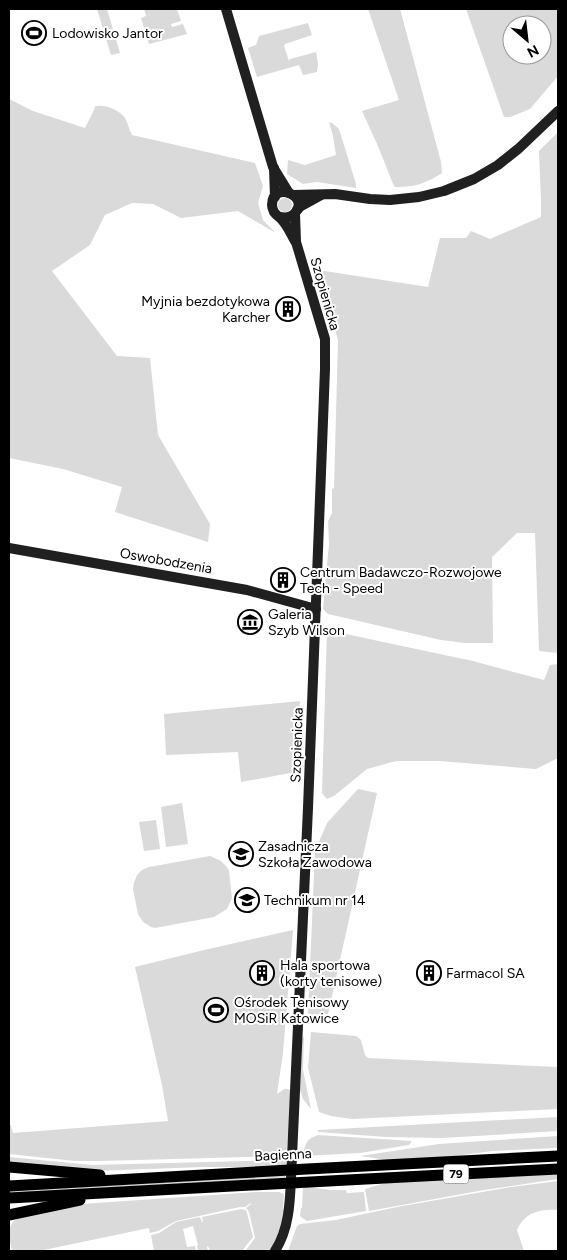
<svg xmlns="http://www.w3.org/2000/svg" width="567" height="1260" font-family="Figtree,sans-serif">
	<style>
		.green { fill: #dadada; fill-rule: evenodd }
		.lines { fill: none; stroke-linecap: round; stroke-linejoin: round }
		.secondary { stroke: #202020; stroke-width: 10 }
		.primary { stroke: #000; stroke-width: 11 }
		.labels { text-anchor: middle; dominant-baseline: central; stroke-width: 4; stroke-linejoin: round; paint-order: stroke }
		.shield { fill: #fff; stroke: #4c4c4c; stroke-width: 1 }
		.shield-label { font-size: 12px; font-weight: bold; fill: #000 }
		.poi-label { font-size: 14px; fill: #000; stroke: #fff; text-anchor: start }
		.street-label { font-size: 14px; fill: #000; stroke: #fff }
	</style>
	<rect width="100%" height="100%" fill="#fff"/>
	<g class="green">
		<polygon points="97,9 107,9 120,53 111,55"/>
		<polygon points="144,9 177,9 181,21 171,24 172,27 183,24 187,34 149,44 141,18 146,16"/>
		<path d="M368 9H400L441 162 442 173C425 184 415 187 395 187L393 184 378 146 362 111 399 100Z"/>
		<path d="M466 9H558V76L530 109 510 117H504ZM512 25H542V55H512Z"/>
		<polygon points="308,23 312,35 285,44 284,46 289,61 290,59 316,52 318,64 317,72 303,75 299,65 257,77 248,48 256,45 259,36"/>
		<path d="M9 99 33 111 85 128 95 108 94 107C104 103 119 110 125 118 128 123 129 130 132 135L255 163 263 186 258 203 263 220 276 233 238 211 181 218 153 204 132 203 105 215 90 245 52 271 117 356 150 358 158 435 210 524 208 542 115 512 122 487 63 469 9 458Z"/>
		<polygon points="329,122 332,123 339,129 356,184 356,188 317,182 303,184 287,174 288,160 305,165 336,155 333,136"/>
		<polygon points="558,132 558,653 539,651 535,533 517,533 492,557 493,643 465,643 441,640 328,614 323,609 329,544 328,521 332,513 332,489 334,488 338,340 318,270 428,287 440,238 466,238 471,231 490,239 541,217 541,201 539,151"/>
		<circle cx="285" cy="205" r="7"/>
		<polygon points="327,630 449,656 469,660 544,680 550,665 558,664 558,758 536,769 440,761 396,761 367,769 334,796 327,799 322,793"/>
		<polygon points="300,701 296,772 241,782 238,752 166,755 164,714"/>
		<polygon points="358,789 377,793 328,1014 312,1017 308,1013 315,851 327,823"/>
		<polygon points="182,803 188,844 166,847 161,807"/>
		<polygon points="156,820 160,849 144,851 139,822"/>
		<polygon points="210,856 221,861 227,867 229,871 232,898 227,909 214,917 155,928 151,927 143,922 138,914 133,889 134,883 137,875 142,870 149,867"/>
		<path d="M293 930 283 1053 277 1094C284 1090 283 1086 292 1091L286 1156 100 1161H75L9 1154V1125H11L13 1133 168 1121 162 1085 135 967 200 951Z"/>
		<polygon points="311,1032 356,1036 361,1040 365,1055 368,1058 558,1067 558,1109 352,1119 331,1116 319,1112 308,1068"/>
		<polygon points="304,1036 303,1070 311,1109 303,1099 300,1090 302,1039"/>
		<polygon points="558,1117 558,1131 442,1138 386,1137 318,1132 318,1130"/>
		<path d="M317 1135 412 1141 409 1145 360 1153 304 1156 305 1151 304 1150C306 1142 309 1138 316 1136Z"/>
		<polygon points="558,1136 558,1148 492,1151 442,1158 387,1160 360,1156 439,1144"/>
		<polygon points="9,1157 92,1165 286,1160 286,1166 277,1167 203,1167 95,1171 9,1164"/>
		<polygon points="558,1174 558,1179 484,1190 369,1211 365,1189 389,1182"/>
		<polygon points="285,1175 285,1179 9,1194 9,1190"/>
		<path d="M558 1181V1210C540 1209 525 1212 517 1230L524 1251H288L297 1226 300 1224 336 1220 397 1207 505 1188Z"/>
		<polygon points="307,1187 332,1190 346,1190 347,1193 364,1192 366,1211 307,1221 301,1217 300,1215 301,1208 302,1208 303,1188"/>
		<path d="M257 1192H279L284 1194 283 1209H285C281 1224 278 1238 270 1251H245L255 1238 249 1212 246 1208 251 1204V1203L245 1207H240L176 1221 158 1231 150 1233 149 1228 39 1251H12L9 1236V1230L11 1225 14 1221 24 1214 82 1204Z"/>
		<polygon points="241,1209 246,1210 247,1213 253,1237 242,1251 210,1251 208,1246 207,1247 208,1251 198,1251 197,1246 198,1245 193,1226 183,1229 187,1247 195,1246 196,1251 154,1251 151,1235 159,1233 176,1222 200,1217 202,1222 203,1222 202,1217"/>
	</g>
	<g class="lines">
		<g class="secondary">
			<polyline points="226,9 273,167 289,193"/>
			<polyline points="274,168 275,197"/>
			<polyline points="293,195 335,194 370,199 390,200 419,197 444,191 474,179 498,165 518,149 558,111"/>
			<polyline points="297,210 301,206 321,195"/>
			<path d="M280 217C285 218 290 218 294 214 312 196 272 180 272 205 272 208 273 210 274 212 277 216 280 217 283 221 288 227 291 234 295 241"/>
			<polyline points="9,548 247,590 316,609"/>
			<path d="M275 1251C289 1229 290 1203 291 1178L308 808 325 369V339L296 242 295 214"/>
		</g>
		<g class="primary">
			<polyline points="9,1167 100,1175"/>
			<polyline points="9,1186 307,1169 558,1156"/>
			<polyline points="9,1198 385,1178 558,1169"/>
			<polyline points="9,1215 80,1200"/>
		</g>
	</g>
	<defs>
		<symbol id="stadium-ring" viewBox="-11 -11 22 22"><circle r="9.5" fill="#fff" stroke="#000" stroke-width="1.5"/><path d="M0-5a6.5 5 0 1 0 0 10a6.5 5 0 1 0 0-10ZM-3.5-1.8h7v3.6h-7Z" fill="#000"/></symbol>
		<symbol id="building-ring" viewBox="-11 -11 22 22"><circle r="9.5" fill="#fff" stroke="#000" stroke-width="1.5"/><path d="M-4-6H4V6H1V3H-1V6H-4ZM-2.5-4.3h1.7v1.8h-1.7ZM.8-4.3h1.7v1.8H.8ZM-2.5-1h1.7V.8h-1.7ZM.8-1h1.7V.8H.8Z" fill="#000"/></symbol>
		<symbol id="museum-ring" viewBox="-11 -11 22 22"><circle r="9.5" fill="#fff" stroke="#000" stroke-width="1.5"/><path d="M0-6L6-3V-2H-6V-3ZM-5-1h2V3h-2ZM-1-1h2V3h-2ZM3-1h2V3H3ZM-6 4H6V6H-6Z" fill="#000"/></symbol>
		<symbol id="school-ring" viewBox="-11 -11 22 22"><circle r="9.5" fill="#fff" stroke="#000" stroke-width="1.5"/><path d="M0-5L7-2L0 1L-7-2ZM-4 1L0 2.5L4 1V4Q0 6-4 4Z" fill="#000"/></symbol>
	</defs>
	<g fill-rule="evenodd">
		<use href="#stadium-ring" x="20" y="19" width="28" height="28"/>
		<use href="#building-ring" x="274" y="295" width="28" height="28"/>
		<use href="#building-ring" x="269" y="566" width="28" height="28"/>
		<use href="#museum-ring" x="236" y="608" width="28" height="28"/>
		<use href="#school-ring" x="227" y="840" width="28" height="28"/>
		<use href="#school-ring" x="233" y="886" width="28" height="28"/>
		<use href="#building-ring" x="248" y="959" width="28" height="28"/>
		<use href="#building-ring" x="415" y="959" width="28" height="28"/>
		<use href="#stadium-ring" x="202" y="996" width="28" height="28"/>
	</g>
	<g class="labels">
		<rect class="shield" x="443.5" y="1164.5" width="25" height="19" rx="4"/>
		<g class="shield-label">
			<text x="456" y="1174">79</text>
		</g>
		<g class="poi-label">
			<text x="52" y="33">Lodowisko Jantor</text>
			<text x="270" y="301" text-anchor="end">Myjnia bezdotykowa<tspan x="270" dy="16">Karcher</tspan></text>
			<text x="300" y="572">Centrum Badawczo-Rozwojowe<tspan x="300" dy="16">Tech - Speed</tspan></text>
			<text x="268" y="614">Galeria<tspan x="268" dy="16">Szyb Wilson</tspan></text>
			<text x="258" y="846">Zasadnicza<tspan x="258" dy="16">Szkoła Zawodowa</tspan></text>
			<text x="264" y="900">Technikum nr 14</text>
			<text x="280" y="965">Hala sportowa<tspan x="280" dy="16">(korty tenisowe)</tspan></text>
			<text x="446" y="973">Farmacol SA</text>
			<text x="234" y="1002">Ośrodek Tenisowy<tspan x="234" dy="16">MOSiR Katowice</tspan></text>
		</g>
		<g class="street-label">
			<text transform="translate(325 294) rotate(74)">Szopienicka</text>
			<text transform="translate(166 561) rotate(10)">Oswobodzenia</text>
			<text transform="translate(297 745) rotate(-88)">Szopienicka</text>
			<text transform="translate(283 1155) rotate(-3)">Bagienna</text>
		</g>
	</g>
	<rect width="567" height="1260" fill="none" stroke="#000000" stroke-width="20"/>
	<g transform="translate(527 40) rotate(152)"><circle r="24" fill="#ffffff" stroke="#999999"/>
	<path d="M0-4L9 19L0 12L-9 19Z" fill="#000000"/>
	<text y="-8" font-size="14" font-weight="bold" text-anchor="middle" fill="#000000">N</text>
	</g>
</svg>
